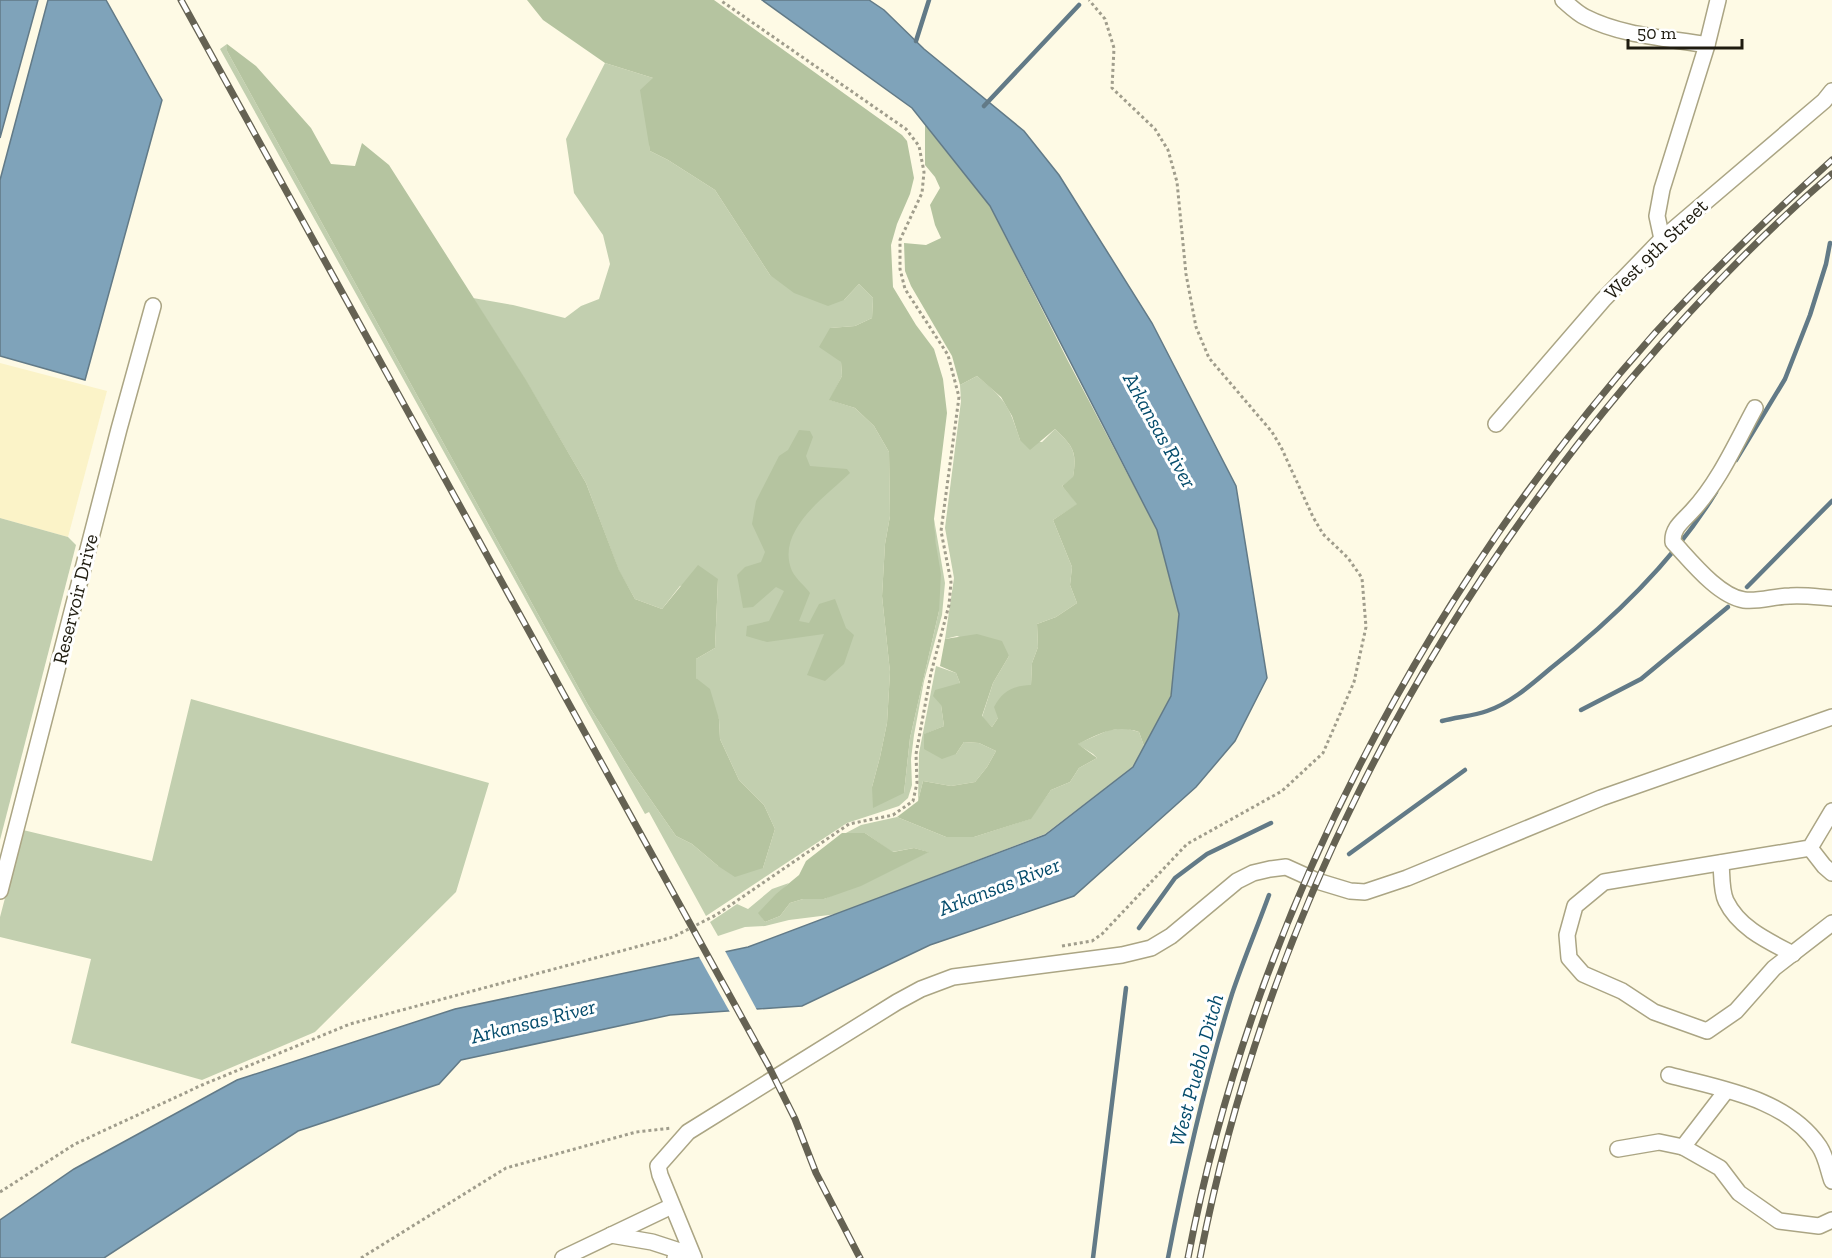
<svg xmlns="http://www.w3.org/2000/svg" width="1832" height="1258" font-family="'Zilla Slab',serif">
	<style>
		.built { fill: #fbf3c8 }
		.green { fill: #c2cfaf }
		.forest { fill: #b5c4a0 }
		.water { fill: #7fa3ba; stroke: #627a87; stroke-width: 1.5 }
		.pier { fill: #fefae5 }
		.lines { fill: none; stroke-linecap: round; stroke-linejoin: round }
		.stream { stroke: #627a87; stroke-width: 4.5 }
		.minor-casing { stroke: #aba584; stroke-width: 18 }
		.path { stroke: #a09d8c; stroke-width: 3; stroke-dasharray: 3 3; stroke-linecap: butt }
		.minor { stroke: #fff; stroke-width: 15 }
		.rail-casing { stroke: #656253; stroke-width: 7 }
		.rail { stroke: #fff; stroke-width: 4.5; stroke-dasharray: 14; stroke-linecap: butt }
		.labels { text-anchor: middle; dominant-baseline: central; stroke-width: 6; stroke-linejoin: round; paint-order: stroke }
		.street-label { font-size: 20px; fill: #1e1b0f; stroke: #fff }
		.water-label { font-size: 21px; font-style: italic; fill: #054c6c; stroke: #fff }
	</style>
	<rect width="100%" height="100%" fill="#fefae5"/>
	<polygon class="built" points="0,363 107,391 68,537 0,518"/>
	<g class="green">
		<polygon points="227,44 227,51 588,705 630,770 676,836 692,844 718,866 763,868 775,829 764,805 739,780 720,739 719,719 696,678 696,659 715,648 718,579 680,586 662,609 635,599 619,571 586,483 526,381 473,298 513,305 565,318 581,306 599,299 610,264 603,235 574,193 566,139 605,63 653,78 648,129 650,151 668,160 715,190 770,275 844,300 859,284 873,298 872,318 855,326 830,328 841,362 842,376 830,400 855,408 874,426 889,452 890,516 885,544 882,596 890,672 887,723 880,757 872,787 904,793 910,738 939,611 934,519 945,583 942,615 924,681 914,735 911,759 912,785 908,798 899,806 847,823 706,916 649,812 645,814 220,49"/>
		<path d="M977 376C1005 399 1009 405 1020 440L1042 442 1055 429C1074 447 1077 452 1073 478L1062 486 1078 504 1053 520 1072 567 1070 585 1077 603 1056 617 1037 624 1038 647 1032 663 1031 686 998 718 992 727 982 717 993 683 1009 656 957 636 945 639 954 578 945 528 961 401 960 385Z"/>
		<polygon points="0,518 68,537 76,545 0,840"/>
		<polygon points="936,666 956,673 960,683 941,705 944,726 925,734 956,754 964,742 979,743 996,751 987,767 975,782 951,786 923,781 918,801 919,753"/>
		<polygon points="191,699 489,783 456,892 315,1032 202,1080 71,1043 91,959 0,937 0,917 23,830 152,861"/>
		<polygon points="1125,728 1139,732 1144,746 1133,767 1045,834 837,914 789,920 765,926 745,927 718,936 710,922 737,904 748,909 772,889 789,883 759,913 765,922 780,916 790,903 803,899 824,899 928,852 914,848 892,852 865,833 844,834 861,825 897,817 946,837 974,837 1030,819 1051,790 1070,782 1079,768 1097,758 1093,754 1077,744 1109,730"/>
	</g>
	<g class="forest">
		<polygon points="527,0 714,0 902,135 907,141 914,178 910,194 897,224 891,245 893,287 916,325 934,349 943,379 947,413 934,519 936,545 941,574 939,611 910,738 904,793 873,808 872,787 880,757 887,723 890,672 882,596 885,544 890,516 889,452 874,426 855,408 829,400 842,376 841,362 819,347 830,328 855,326 872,318 873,298 859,284 844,300 828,306 794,293 770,275 715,190 668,160 650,151 640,90 653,78 605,63 543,20"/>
		<polygon points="227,44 256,66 311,128 331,164 355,166 362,143 389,165 526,380 586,483 619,570 635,599 662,609 698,565 718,579 715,648 696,659 696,678 710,689 719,719 720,739 739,780 764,805 775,829 763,868 735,877 718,866 692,844 676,836 630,770 588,705 227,51"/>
		<path d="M925 125 990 206 1068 361 1157 530 1179 614 1171 696 1144 746 1139 732C1115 724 1099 734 1078 744L1097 758 1079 768 1070 782 1051 790 1031 819 974 837H946L897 817 918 801 923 781 951 786 975 782 987 767 996 751 979 743 964 742 956 754 942 759 924 749V734L944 726 941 705 933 696 935 690 960 683 956 673 940 666 945 639 977 634 1002 641 1009 656 993 683 982 716 992 727 998 718 994 707C1003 690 1013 686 1031 685L1032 663 1038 647 1037 624 1056 617 1077 603 1070 585 1072 567 1053 520 1077 504 1062 486 1073 477C1077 452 1074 447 1055 429L1030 450 1020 440 1012 416 1001 397 977 376 960 385 952 356 911 286 905 271 904 243 926 245 941 238 935 225 930 205 940 188 935 177 925 165Z"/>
		<path d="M799 430 810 431 813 437 806 456 810 466 847 469 850 473C825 497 775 531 792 571 796 579 805 586 810 593L799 621 809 623 819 604 835 599 846 628 854 635 844 664 825 681 807 675 824 634 767 642 746 636 747 626 769 621 784 591 776 587 753 607 743 608 737 575 745 567 761 562 765 552 752 524 756 501 779 456 788 450Z"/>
		<polygon points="842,833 865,833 893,852 914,848 929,852 861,886 824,899 803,899 790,903 780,916 765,922 758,913 776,894 799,875 806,861"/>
	</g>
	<g class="water">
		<polygon points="0,0 38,0 0,138"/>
		<polygon points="48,0 106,0 162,100 85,380 0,356 0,180"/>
		<polygon points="762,0 869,0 884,10 924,49 1024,131 1059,175 1152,323 1236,486 1267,678 1235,741 1196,787 1074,896 930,945 802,1006 670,1015 461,1060 439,1084 298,1131 104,1258 0,1258 0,1220 74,1169 237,1080 455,1009 748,947 1045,835 1133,767 1171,696 1179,614 1157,530 990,206 912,108"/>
	</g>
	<polygon class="pier" points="724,949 758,1012 731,1014 698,955"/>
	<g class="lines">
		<g class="stream">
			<polyline points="916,41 929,0"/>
			<polyline points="984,106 1079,5"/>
			<polyline points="1736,460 1785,379 1810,315 1826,264 1830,243"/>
			<polyline points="1747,587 1832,501"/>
			<polyline points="1581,710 1641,679 1728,607"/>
			<path d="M1442 721C1457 717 1473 716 1487 711 1511 703 1532 684 1551 668 1612 620 1675 559 1716 492"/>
			<polyline points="1349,854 1465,770"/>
			<polyline points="1139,928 1175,878 1207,854 1271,823"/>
			<polyline points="1093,1258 1126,988"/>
			<path d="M1168 1258C1185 1169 1205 1081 1232 994 1243 961 1257 928 1269 895"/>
		</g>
		<defs>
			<g id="minor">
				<path d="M1563 0C1570 6 1577 13 1585 17 1622 36 1667 38 1707 45"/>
				<polyline points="1662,239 1657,216 1662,189 1707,45 1718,0"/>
				<path d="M1755 408C1736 443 1719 482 1692 511 1683 521 1672 528 1673 542 1690 560 1718 596 1744 600 1759 602 1775 596 1790 596 1804 595 1818 597 1832 598"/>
				<polyline points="1496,424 1603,300 1662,239 1824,101 1832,91"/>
				<polyline points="1832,811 1810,848 1604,882 1575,906 1567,935 1569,958 1583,974 1622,991 1654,1012 1707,1031 1736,1011 1774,968 1832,923"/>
				<polyline points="1810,848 1824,866 1832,873"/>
				<path d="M1721 863C1722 874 1721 891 1726 901 1739 928 1768 941 1793 954"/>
				<polyline points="0,891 119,429 153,306"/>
				<path d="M1669 1075C1721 1089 1786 1098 1819 1146 1826 1156 1828 1170 1832 1181"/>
				<polyline points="1683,1147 1726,1091"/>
				<polyline points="1618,1149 1659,1142 1683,1147 1720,1168 1739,1193 1779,1221 1819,1226 1832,1220"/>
				<polyline points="611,1235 652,1242 692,1255 675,1258"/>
				<polyline points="563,1258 672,1206"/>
				<polyline points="694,1258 660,1175 658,1166 688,1132 897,1002 921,989 953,977 1122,955 1151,948 1171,936 1237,881 1253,873 1270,869 1286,867 1317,881 1350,891 1365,892 1407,878 1601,798 1832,717"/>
			</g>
		</defs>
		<use href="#minor" class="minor-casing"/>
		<g class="path">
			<polyline points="1062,946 1092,941 1102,934 1187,844 1282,791 1323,753 1354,682 1366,627 1362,578 1348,558 1323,534 1313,517 1281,447 1272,432 1209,358 1196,327 1186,274 1177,182 1168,150 1155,129 1112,88 1114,48 1105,19 1089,0"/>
			<polyline points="0,1192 75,1144 202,1085 350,1024 673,937 716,915 849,824 893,815 913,801 917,783 916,754 931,673 949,605 951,582 941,531 959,397 948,355 905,289 900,269 900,240 922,193 924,172 919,146 906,129 720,0"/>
			<polyline points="361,1258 506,1168 636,1132 672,1128"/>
		</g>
		<use href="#minor" class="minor"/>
		<defs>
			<g id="rail">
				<polyline points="181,0 768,1065 795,1119 816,1173 860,1258"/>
				<path d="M1188 1258C1252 920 1427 589 1655 333 1711 272 1771 215 1832 160"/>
				<path d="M1200 1258C1262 935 1418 631 1630 380 1692 307 1759 236 1832 174"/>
			</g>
		</defs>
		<use href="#rail" class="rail-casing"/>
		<use href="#rail" class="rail"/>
	</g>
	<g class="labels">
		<g class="street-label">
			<text transform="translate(1656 249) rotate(-44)">West 9th Street</text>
			<text transform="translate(75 599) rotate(-76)">Reservoir Drive</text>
		</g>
		<g class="water-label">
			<text transform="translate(1160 430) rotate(61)">Arkansas River</text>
			<text transform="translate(999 886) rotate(-21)">Arkansas River</text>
			<text transform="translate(533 1021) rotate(-14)">Arkansas River</text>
			<text transform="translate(1196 1070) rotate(-75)">West Pueblo Ditch</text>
		</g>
	</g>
	<path d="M1628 39v9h114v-9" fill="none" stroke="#1e1b0f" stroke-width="3"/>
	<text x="1637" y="39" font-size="18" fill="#1e1b0f" stroke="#ffffff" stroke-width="4.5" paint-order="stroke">50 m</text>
</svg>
